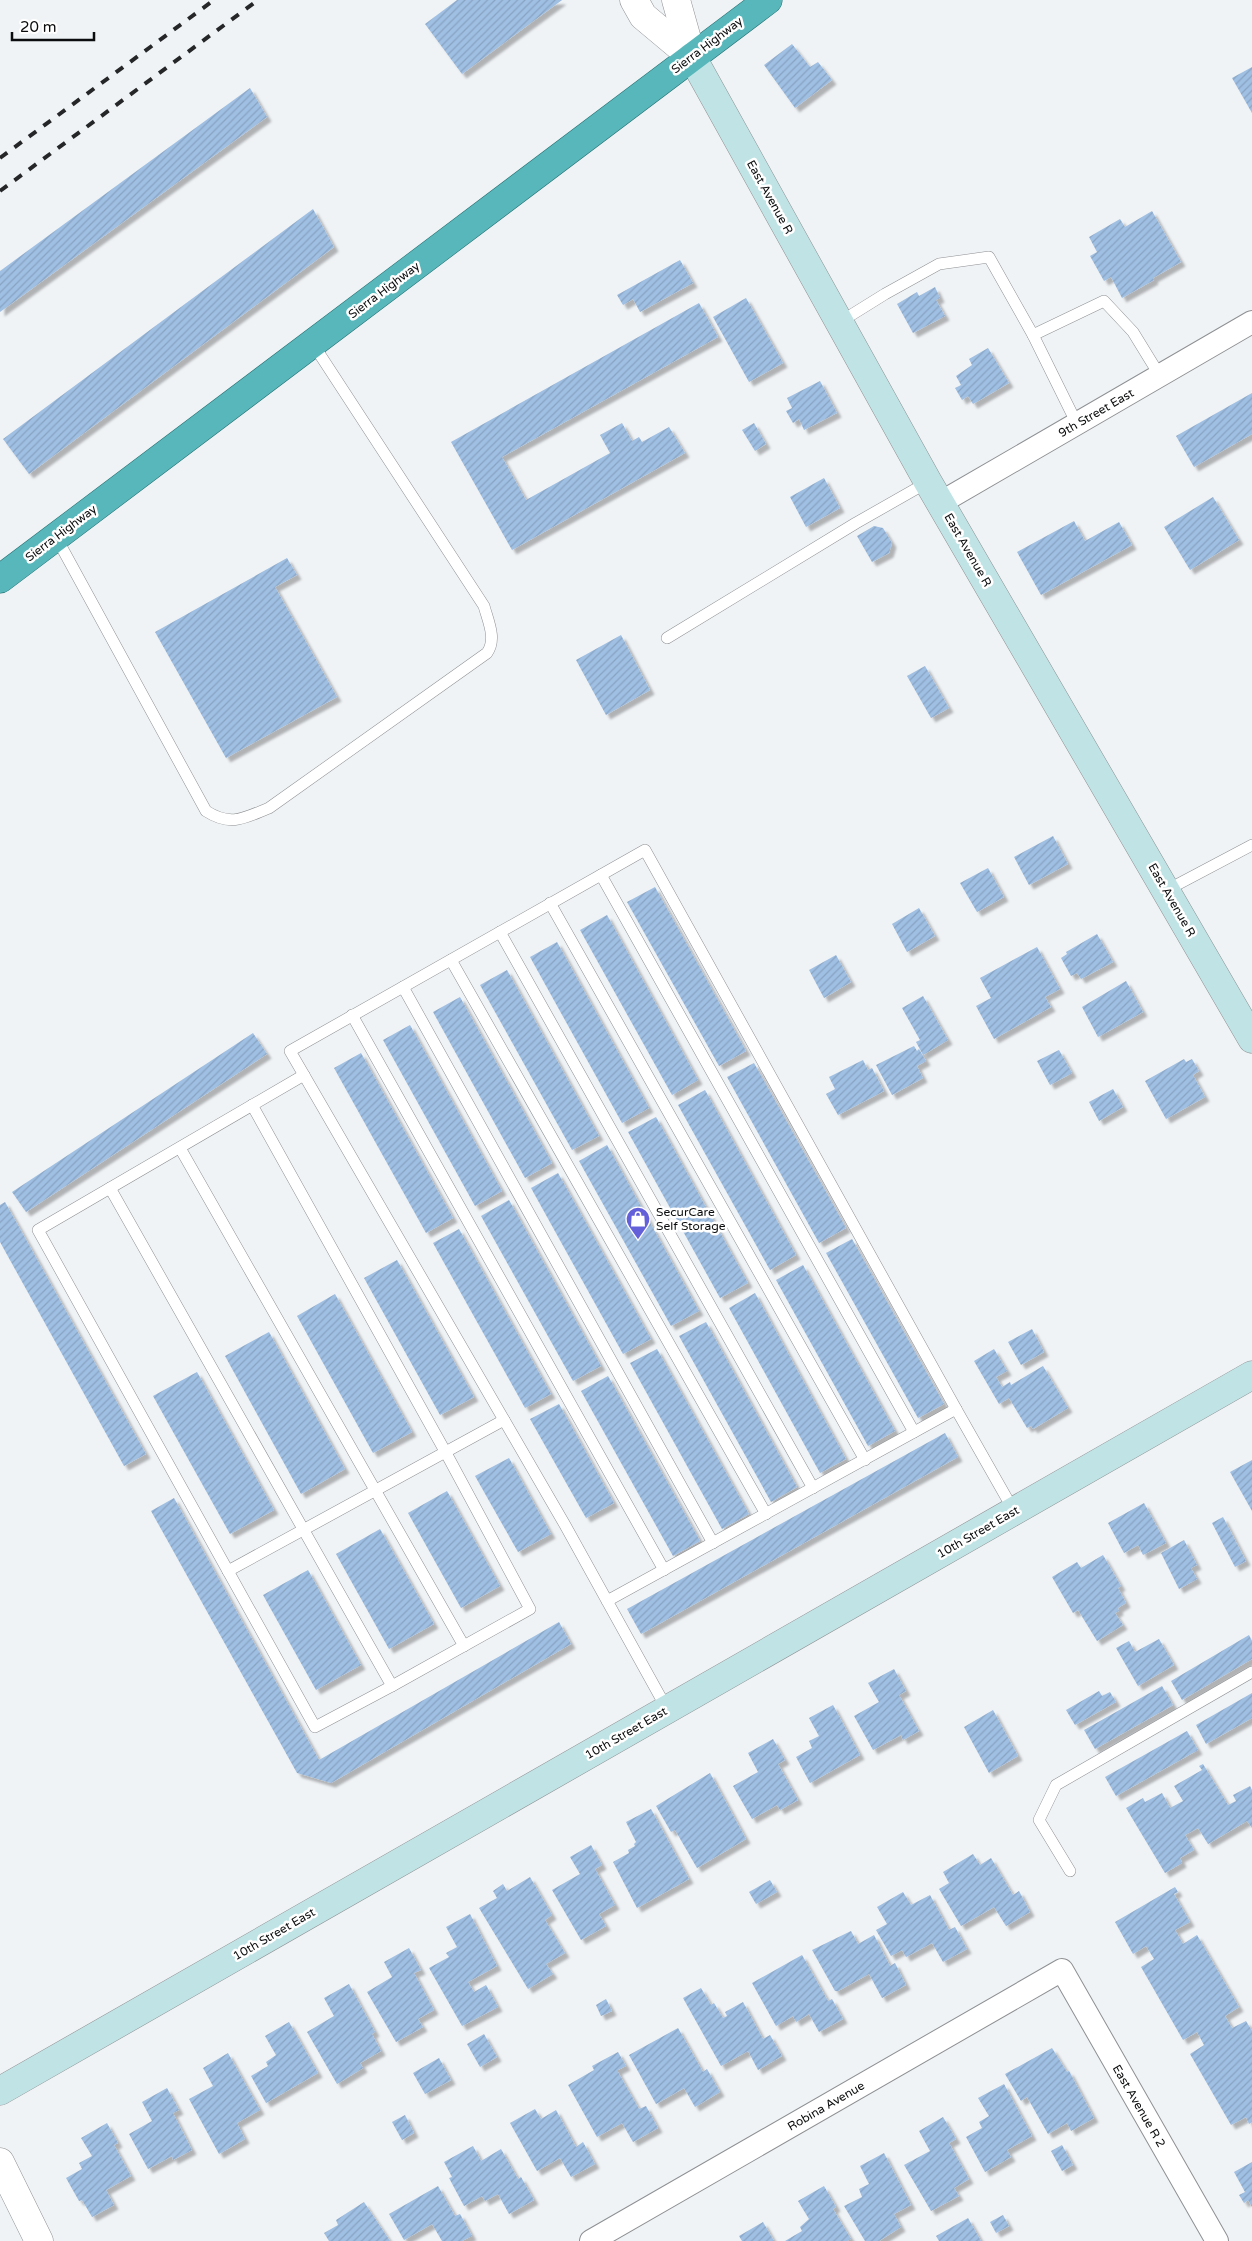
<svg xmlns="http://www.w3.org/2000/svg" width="1252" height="2241" font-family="'Varela Round',sans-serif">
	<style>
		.building { fill: url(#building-hatch); filter: url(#shadow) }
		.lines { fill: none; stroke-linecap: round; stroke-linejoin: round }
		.service-casing { stroke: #8e9093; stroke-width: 12 }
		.minor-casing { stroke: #8e9093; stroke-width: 24 }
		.tertiary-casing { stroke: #8e9093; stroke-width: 29 }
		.secondary-casing { stroke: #8e9093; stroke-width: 29 }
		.trunk-casing { stroke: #226f72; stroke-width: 29 }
		.service { stroke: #fff; stroke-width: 11 }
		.minor { stroke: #fff; stroke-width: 22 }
		.tertiary { stroke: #fff; stroke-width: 28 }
		.secondary { stroke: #c0e4e5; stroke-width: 28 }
		.trunk { stroke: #58b7ba; stroke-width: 28 }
		.rail { stroke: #252628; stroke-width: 4; stroke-dasharray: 9 9; stroke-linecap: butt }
		.labels { text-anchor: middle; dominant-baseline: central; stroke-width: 5; stroke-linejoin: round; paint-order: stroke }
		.street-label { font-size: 12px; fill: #0b0c0d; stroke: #fff }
		.poi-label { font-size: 12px; fill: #0b0c0d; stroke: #fff; text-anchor: start }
	</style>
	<defs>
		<pattern id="building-hatch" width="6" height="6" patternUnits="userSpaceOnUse" patternTransform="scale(1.25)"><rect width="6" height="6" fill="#9fbfe3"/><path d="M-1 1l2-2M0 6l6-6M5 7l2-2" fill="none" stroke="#88a3c2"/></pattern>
		<filter id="shadow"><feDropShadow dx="4.5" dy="4.5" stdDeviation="1" flood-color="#0004"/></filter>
	</defs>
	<rect width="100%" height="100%" fill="#f0f3f6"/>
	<g class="building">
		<polygon points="457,0 562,0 462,74 425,24"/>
		<polygon points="792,44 810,67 818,62 832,80 795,108 764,65"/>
		<polygon points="1252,67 1252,113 1232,78"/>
		<polygon points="250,88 267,117 0,312 0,271"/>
		<polygon points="313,209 334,247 29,474 3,439"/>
		<polygon points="1152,211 1181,262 1153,278 1154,280 1122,298 1111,277 1104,281 1090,256 1097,252 1089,237 1120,219 1125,227"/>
		<polygon points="680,260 693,283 640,312 633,299 623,305 617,295"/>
		<polygon points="935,287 940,298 936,300 945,316 913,333 897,304 917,292 919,296"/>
		<polygon points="746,298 783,363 749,382 713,317"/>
		<polygon points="699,303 718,337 502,457 526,500 610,453 600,435 622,423 632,441 639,437 642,442 669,427 685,453 512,550 451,442"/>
		<polygon points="988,348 1009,383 973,404 968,396 962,400 955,388 961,385 956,376 972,365 969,359"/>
		<polygon points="820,381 837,413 804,430 799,419 793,423 786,411 792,408 787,398"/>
		<polygon points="1252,393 1252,434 1194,467 1176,436"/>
		<polygon points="754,423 766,444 755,451 742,430"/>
		<polygon points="824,478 840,508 806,527 790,497"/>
		<polygon points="1213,497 1239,540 1190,570 1164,527"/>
		<polygon points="1074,521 1085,541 1119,522 1132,545 1041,595 1017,552"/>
		<polygon points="874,526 883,528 892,543 889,553 872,562 857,536"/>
		<polygon points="287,558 297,575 275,587 337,697 226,758 155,632"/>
		<polygon points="621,635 650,690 606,715 576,660"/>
		<polygon points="925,666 949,708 931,718 907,676"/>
		<polygon points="1053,836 1068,864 1029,885 1014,857"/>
		<polygon points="988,868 1004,897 977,912 960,883"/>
		<polygon points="655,887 746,1051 719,1066 627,902"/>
		<polygon points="919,908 935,936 907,952 892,924"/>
		<polygon points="607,915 698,1080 672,1095 580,930"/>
		<polygon points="1097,934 1113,962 1081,979 1077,973 1071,976 1061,958 1067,954 1066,952"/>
		<polygon points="557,942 649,1108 622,1123 530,957"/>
		<polygon points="1037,947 1060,989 1045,997 1051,1007 994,1039 976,1006 991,998 980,978"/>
		<polygon points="836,955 851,982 824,998 809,970"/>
		<polygon points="507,970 599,1136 572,1150 480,985"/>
		<polygon points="1126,981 1143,1012 1098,1037 1082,1007"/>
		<polygon points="923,996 948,1040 923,1055 916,1042 920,1040 902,1008"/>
		<polygon points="460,997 552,1163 525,1178 433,1012"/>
		<polygon points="410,1025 502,1191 475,1206 383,1040"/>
		<polygon points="253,1033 267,1054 26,1212 12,1192"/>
		<polygon points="914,1046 917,1051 919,1049 926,1061 917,1066 923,1078 892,1095 876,1065"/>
		<polygon points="1059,1050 1072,1073 1050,1085 1037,1061"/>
		<polygon points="361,1053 453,1218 426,1233 334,1068"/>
		<polygon points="1184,1059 1186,1062 1192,1059 1199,1071 1193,1075 1205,1097 1166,1119 1145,1081"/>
		<polygon points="863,1060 868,1070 872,1068 884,1091 838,1115 826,1094 835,1089 829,1077"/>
		<polygon points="754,1063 846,1228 819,1243 727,1077"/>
		<polygon points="1113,1089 1123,1107 1099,1121 1089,1102"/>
		<polygon points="705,1090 796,1255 770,1270 678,1105"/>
		<polygon points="656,1117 748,1283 720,1298 628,1132"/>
		<polygon points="607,1145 699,1311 671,1326 579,1161"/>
		<polygon points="558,1173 651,1339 623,1354 531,1188"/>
		<polygon points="509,1200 601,1366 573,1381 481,1216"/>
		<polygon points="5,1202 146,1454 124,1466 0,1242 0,1205"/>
		<polygon points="459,1229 551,1394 525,1408 433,1243"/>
		<polygon points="852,1239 944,1404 918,1418 826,1253"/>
		<polygon points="397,1260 474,1397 440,1415 364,1278"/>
		<polygon points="803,1265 895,1431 868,1446 776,1280"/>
		<polygon points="755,1293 846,1459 820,1473 729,1308"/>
		<polygon points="335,1294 412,1432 373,1453 297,1316"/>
		<polygon points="706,1322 797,1487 771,1502 679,1336"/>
		<polygon points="1032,1329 1044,1352 1021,1365 1008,1342"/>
		<polygon points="269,1332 345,1469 301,1494 225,1356"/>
		<polygon points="657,1349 749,1514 722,1529 630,1363"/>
		<polygon points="994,1349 1007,1371 996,1377 1002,1387 1010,1382 1011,1385 1043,1366 1068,1408 1033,1429 1031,1426 1027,1428 1009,1398 999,1404 974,1361"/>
		<polygon points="197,1372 274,1510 230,1534 153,1396"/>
		<polygon points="608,1376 700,1541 673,1556 581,1391"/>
		<polygon points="559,1404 614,1503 586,1518 530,1419"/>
		<polygon points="945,1433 958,1457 641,1634 627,1609"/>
		<polygon points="509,1458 551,1534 518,1552 475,1476"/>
		<polygon points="1252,1460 1252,1511 1230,1472"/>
		<polygon points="447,1491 500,1586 461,1608 408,1513"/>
		<polygon points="174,1498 319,1760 559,1622 571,1644 331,1783 297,1773 151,1511"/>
		<polygon points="1144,1503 1166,1543 1143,1555 1138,1545 1124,1553 1108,1523"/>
		<polygon points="1223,1517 1246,1561 1235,1567 1212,1523"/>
		<polygon points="380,1529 434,1624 389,1649 336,1554"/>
		<polygon points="1184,1540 1197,1565 1191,1568 1197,1579 1179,1589 1161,1553"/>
		<polygon points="1103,1555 1121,1586 1118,1588 1126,1603 1118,1608 1119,1611 1115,1613 1123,1625 1097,1641 1078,1610 1073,1613 1052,1577 1077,1562 1081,1568"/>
		<polygon points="308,1570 361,1665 316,1690 263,1595"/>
		<polygon points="1249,1635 1252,1641 1252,1659 1182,1700 1171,1681"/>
		<polygon points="1159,1639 1174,1665 1138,1686 1116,1648 1129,1641 1135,1652"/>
		<polygon points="894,1669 906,1691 899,1695 919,1731 903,1740 901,1735 873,1750 854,1716 879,1702 868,1683"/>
		<polygon points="1162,1686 1173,1705 1095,1749 1084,1730"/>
		<polygon points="1099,1691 1102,1696 1110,1692 1116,1702 1075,1725 1066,1710"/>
		<polygon points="1252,1693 1252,1718 1206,1744 1196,1725"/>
		<polygon points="833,1705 860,1755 810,1783 796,1757 812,1748 809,1741 819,1736 809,1718"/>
		<polygon points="993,1710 1018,1756 989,1773 964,1727"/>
		<polygon points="1187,1731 1198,1750 1116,1796 1105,1777"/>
		<polygon points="773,1739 785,1760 778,1764 798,1800 780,1810 777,1805 752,1819 733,1786 758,1772 748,1753"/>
		<polygon points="1203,1764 1228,1805 1236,1801 1233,1795 1250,1786 1252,1790 1252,1828 1247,1821 1208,1844 1198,1828 1185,1835 1194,1850 1180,1858 1182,1863 1165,1873 1126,1808 1143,1798 1145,1802 1162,1793 1170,1808 1183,1801 1174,1786 1202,1770 1199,1766"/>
		<polygon points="710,1773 746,1839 697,1868 675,1830 671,1832 656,1806"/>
		<polygon points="651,1809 689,1879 637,1908 613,1862 629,1853 628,1850 635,1846 634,1844 636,1842 626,1822"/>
		<polygon points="591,1845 602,1865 595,1869 615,1905 599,1914 606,1926 581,1940 552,1890 580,1874 570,1857"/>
		<polygon points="973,1854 980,1865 991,1858 1013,1895 1019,1891 1030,1912 1006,1926 994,1907 961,1926 939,1889 949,1883 943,1872"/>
		<polygon points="530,1877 552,1915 545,1920 565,1953 546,1964 553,1974 528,1989 479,1908 497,1898 493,1891 503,1884 507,1891"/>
		<polygon points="770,1880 777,1892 756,1904 749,1892"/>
		<polygon points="1175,1887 1178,1892 1174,1894 1190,1922 1175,1930 1183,1944 1197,1935 1239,2007 1225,2016 1232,2028 1246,2021 1252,2031 1252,2122 1249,2124 1246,2117 1231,2125 1190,2054 1204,2045 1197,2032 1183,2040 1141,1967 1154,1959 1146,1946 1133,1954 1115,1922"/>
		<polygon points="903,1892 911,1905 930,1895 949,1930 955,1927 967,1949 943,1962 932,1943 906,1957 902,1950 891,1956 876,1930 887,1924 877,1907"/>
		<polygon points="470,1914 497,1966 468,1982 474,1992 486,1985 498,2007 462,2026 429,1968 449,1957 446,1953 457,1947 446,1927"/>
		<polygon points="851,1931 858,1944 874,1935 890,1966 895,1963 906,1985 882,1998 869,1974 838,1991 835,1991 812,1950"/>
		<polygon points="409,1948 421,1970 414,1973 434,2010 418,2019 423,2027 396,2042 367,1992 392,1977 384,1962"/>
		<polygon points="802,1955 828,2001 832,1999 843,2019 819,2032 809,2014 796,2022 793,2016 776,2026 752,1983"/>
		<polygon points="349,1984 375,2032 372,2034 381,2051 360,2063 363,2068 337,2084 307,2032 334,2016 324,1998"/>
		<polygon points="701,1988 711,2005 714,2003 723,2018 727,2016 725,2012 743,2002 763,2039 770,2035 782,2056 758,2070 748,2051 721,2066 683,1998"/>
		<polygon points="606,1999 612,2011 601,2016 596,2005"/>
		<polygon points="289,2022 318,2073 266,2103 251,2076 268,2066 266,2062 276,2055 265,2036"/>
		<polygon points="678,2028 703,2072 707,2069 720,2092 695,2107 684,2088 656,2104 629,2055"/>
		<polygon points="484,2034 497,2057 480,2067 467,2044"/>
		<polygon points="1052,2048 1067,2072 1069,2071 1094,2118 1071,2131 1067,2123 1048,2134 1027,2097 1021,2101 1005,2074"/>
		<polygon points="618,2052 626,2066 618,2070 618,2072 639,2109 646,2106 658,2128 633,2142 622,2123 597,2137 568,2085 594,2070 592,2066"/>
		<polygon points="228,2053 260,2110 237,2123 245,2139 219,2154 189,2099 213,2086 203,2068"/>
		<polygon points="439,2058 451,2080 425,2094 413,2073"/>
		<polygon points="1004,2084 1032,2136 1007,2150 1011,2157 985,2172 966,2137 982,2128 979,2122 989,2116 978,2098"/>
		<polygon points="167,2088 179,2110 173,2113 192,2150 173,2160 172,2156 148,2169 129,2134 152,2121 142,2102"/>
		<polygon points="535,2109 541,2119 556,2110 576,2147 583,2142 595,2164 571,2177 560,2158 537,2171 510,2123"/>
		<polygon points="405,2115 414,2133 402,2140 392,2122"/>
		<polygon points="943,2117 956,2139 949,2143 969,2179 954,2188 959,2196 931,2211 904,2165 930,2151 919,2131"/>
		<polygon points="107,2123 118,2143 114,2145 131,2176 106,2190 114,2205 92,2217 82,2200 79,2201 66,2178 82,2169 79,2163 92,2156 81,2138"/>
		<polygon points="1062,2145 1073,2165 1062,2171 1051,2151"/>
		<polygon points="473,2146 481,2161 501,2149 518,2179 521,2177 534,2200 509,2214 498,2194 485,2201 482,2196 464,2206 449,2178 452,2177 444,2162"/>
		<polygon points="884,2153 911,2205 894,2214 901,2227 879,2241 865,2241 844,2206 862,2197 859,2189 869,2184 860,2166"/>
		<polygon points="1252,2162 1252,2207 1248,2200 1244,2203 1239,2195 1245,2192 1234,2172"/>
		<polygon points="438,2186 455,2216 460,2214 472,2236 462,2241 442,2241 432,2224 404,2240 389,2214"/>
		<polygon points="824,2186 836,2207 833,2209 851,2239 847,2241 785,2241 802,2231 800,2227 809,2219 798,2201"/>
		<polygon points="364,2202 390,2241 329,2241 324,2233 338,2225 336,2220"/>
		<polygon points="1003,2215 1009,2226 996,2233 990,2222"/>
		<polygon points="968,2218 981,2241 939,2241 936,2236"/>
		<polygon points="763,2222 774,2241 742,2241 739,2236"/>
	</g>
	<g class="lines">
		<defs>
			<g id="service">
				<polyline points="840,322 885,294 939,264 989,257 1033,335 1077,424"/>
				<polyline points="1033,335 1104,301 1133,332 1160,376"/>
				<path d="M56 537 206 811C231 827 244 818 269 808L487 653C497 639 488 621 484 606L313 344"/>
				<polyline points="667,638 856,523 928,482"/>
				<polyline points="601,875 914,1432"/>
				<polyline points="1167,890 1252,845"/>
				<polyline points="550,903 865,1460"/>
				<polyline points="500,932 813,1488"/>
				<polyline points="451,960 766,1514"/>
				<polyline points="403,987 713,1543"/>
				<polyline points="352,1015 664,1570"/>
				<polyline points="304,1075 38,1230 228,1571 504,1420"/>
				<polyline points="252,1105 446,1453 530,1609 392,1686"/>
				<polyline points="180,1148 464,1646"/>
				<polyline points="110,1188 392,1686 315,1727 228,1571"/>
				<polyline points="956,1409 1014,1511"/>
				<polyline points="607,1601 956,1409 645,850 290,1051 565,1525 667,1709"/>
				<polyline points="1070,1871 1039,1820 1056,1785 1252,1672"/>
			</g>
			<g id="minor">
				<polyline points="940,503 1252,322"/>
				<polyline points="591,2241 1062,1970 1217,2241"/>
			</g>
			<g id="tertiary">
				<polyline points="634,0 643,16 692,57"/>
				<polyline points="676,0 692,57"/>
				<polyline points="0,2162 39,2241"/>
			</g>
			<g id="secondary">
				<polyline points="692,57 928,482 1252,1039"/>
				<polyline points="0,2091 1252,1375"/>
			</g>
			<polyline id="trunk" points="0,579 768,0"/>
		</defs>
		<use href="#service" class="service-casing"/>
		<use href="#minor" class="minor-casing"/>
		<use href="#tertiary" class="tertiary-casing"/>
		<use href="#secondary" class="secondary-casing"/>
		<use href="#trunk" class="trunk-casing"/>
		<use href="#service" class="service"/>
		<use href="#minor" class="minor"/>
		<use href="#tertiary" class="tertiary"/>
		<use href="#secondary" class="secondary"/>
		<use href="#trunk" class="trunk"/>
		<g class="rail">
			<polyline points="0,158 214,0"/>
			<polyline points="0,191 258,0"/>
		</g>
	</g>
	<defs>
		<symbol id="shop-pin" viewBox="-11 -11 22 30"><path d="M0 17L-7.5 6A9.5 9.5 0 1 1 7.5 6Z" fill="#6360d9" stroke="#fff"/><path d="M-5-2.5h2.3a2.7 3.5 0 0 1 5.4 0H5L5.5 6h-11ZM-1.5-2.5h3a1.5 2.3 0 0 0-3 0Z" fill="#fff"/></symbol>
	</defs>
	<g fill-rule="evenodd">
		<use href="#shop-pin" x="624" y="1205" width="28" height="38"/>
	</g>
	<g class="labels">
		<g class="street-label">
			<text transform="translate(707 45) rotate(-37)">Sierra Highway</text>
			<text transform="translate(770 197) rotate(61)">East Avenue R</text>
			<text transform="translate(384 290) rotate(-37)">Sierra Highway</text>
			<text transform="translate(1096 413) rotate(-30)">9th Street East</text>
			<text transform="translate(61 533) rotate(-37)">Sierra Highway</text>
			<text transform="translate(968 550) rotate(60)">East Avenue R</text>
			<text transform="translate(1172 900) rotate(60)">East Avenue R</text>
			<text transform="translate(978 1532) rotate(-30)">10th Street East</text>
			<text transform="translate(626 1733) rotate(-30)">10th Street East</text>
			<text transform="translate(274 1934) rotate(-30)">10th Street East</text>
			<text transform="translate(826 2106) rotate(-30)">Robina Avenue</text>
			<text transform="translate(1139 2106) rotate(60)">East Avenue R 2</text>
		</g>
		<g class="poi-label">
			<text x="656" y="1212">SecurCare<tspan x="656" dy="14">Self Storage</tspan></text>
		</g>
	</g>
	<path d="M12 32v8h82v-8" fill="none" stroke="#0b0c0d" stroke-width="2.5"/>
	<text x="20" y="32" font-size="15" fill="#0b0c0d" stroke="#ffffff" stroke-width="4" paint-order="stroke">20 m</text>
</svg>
